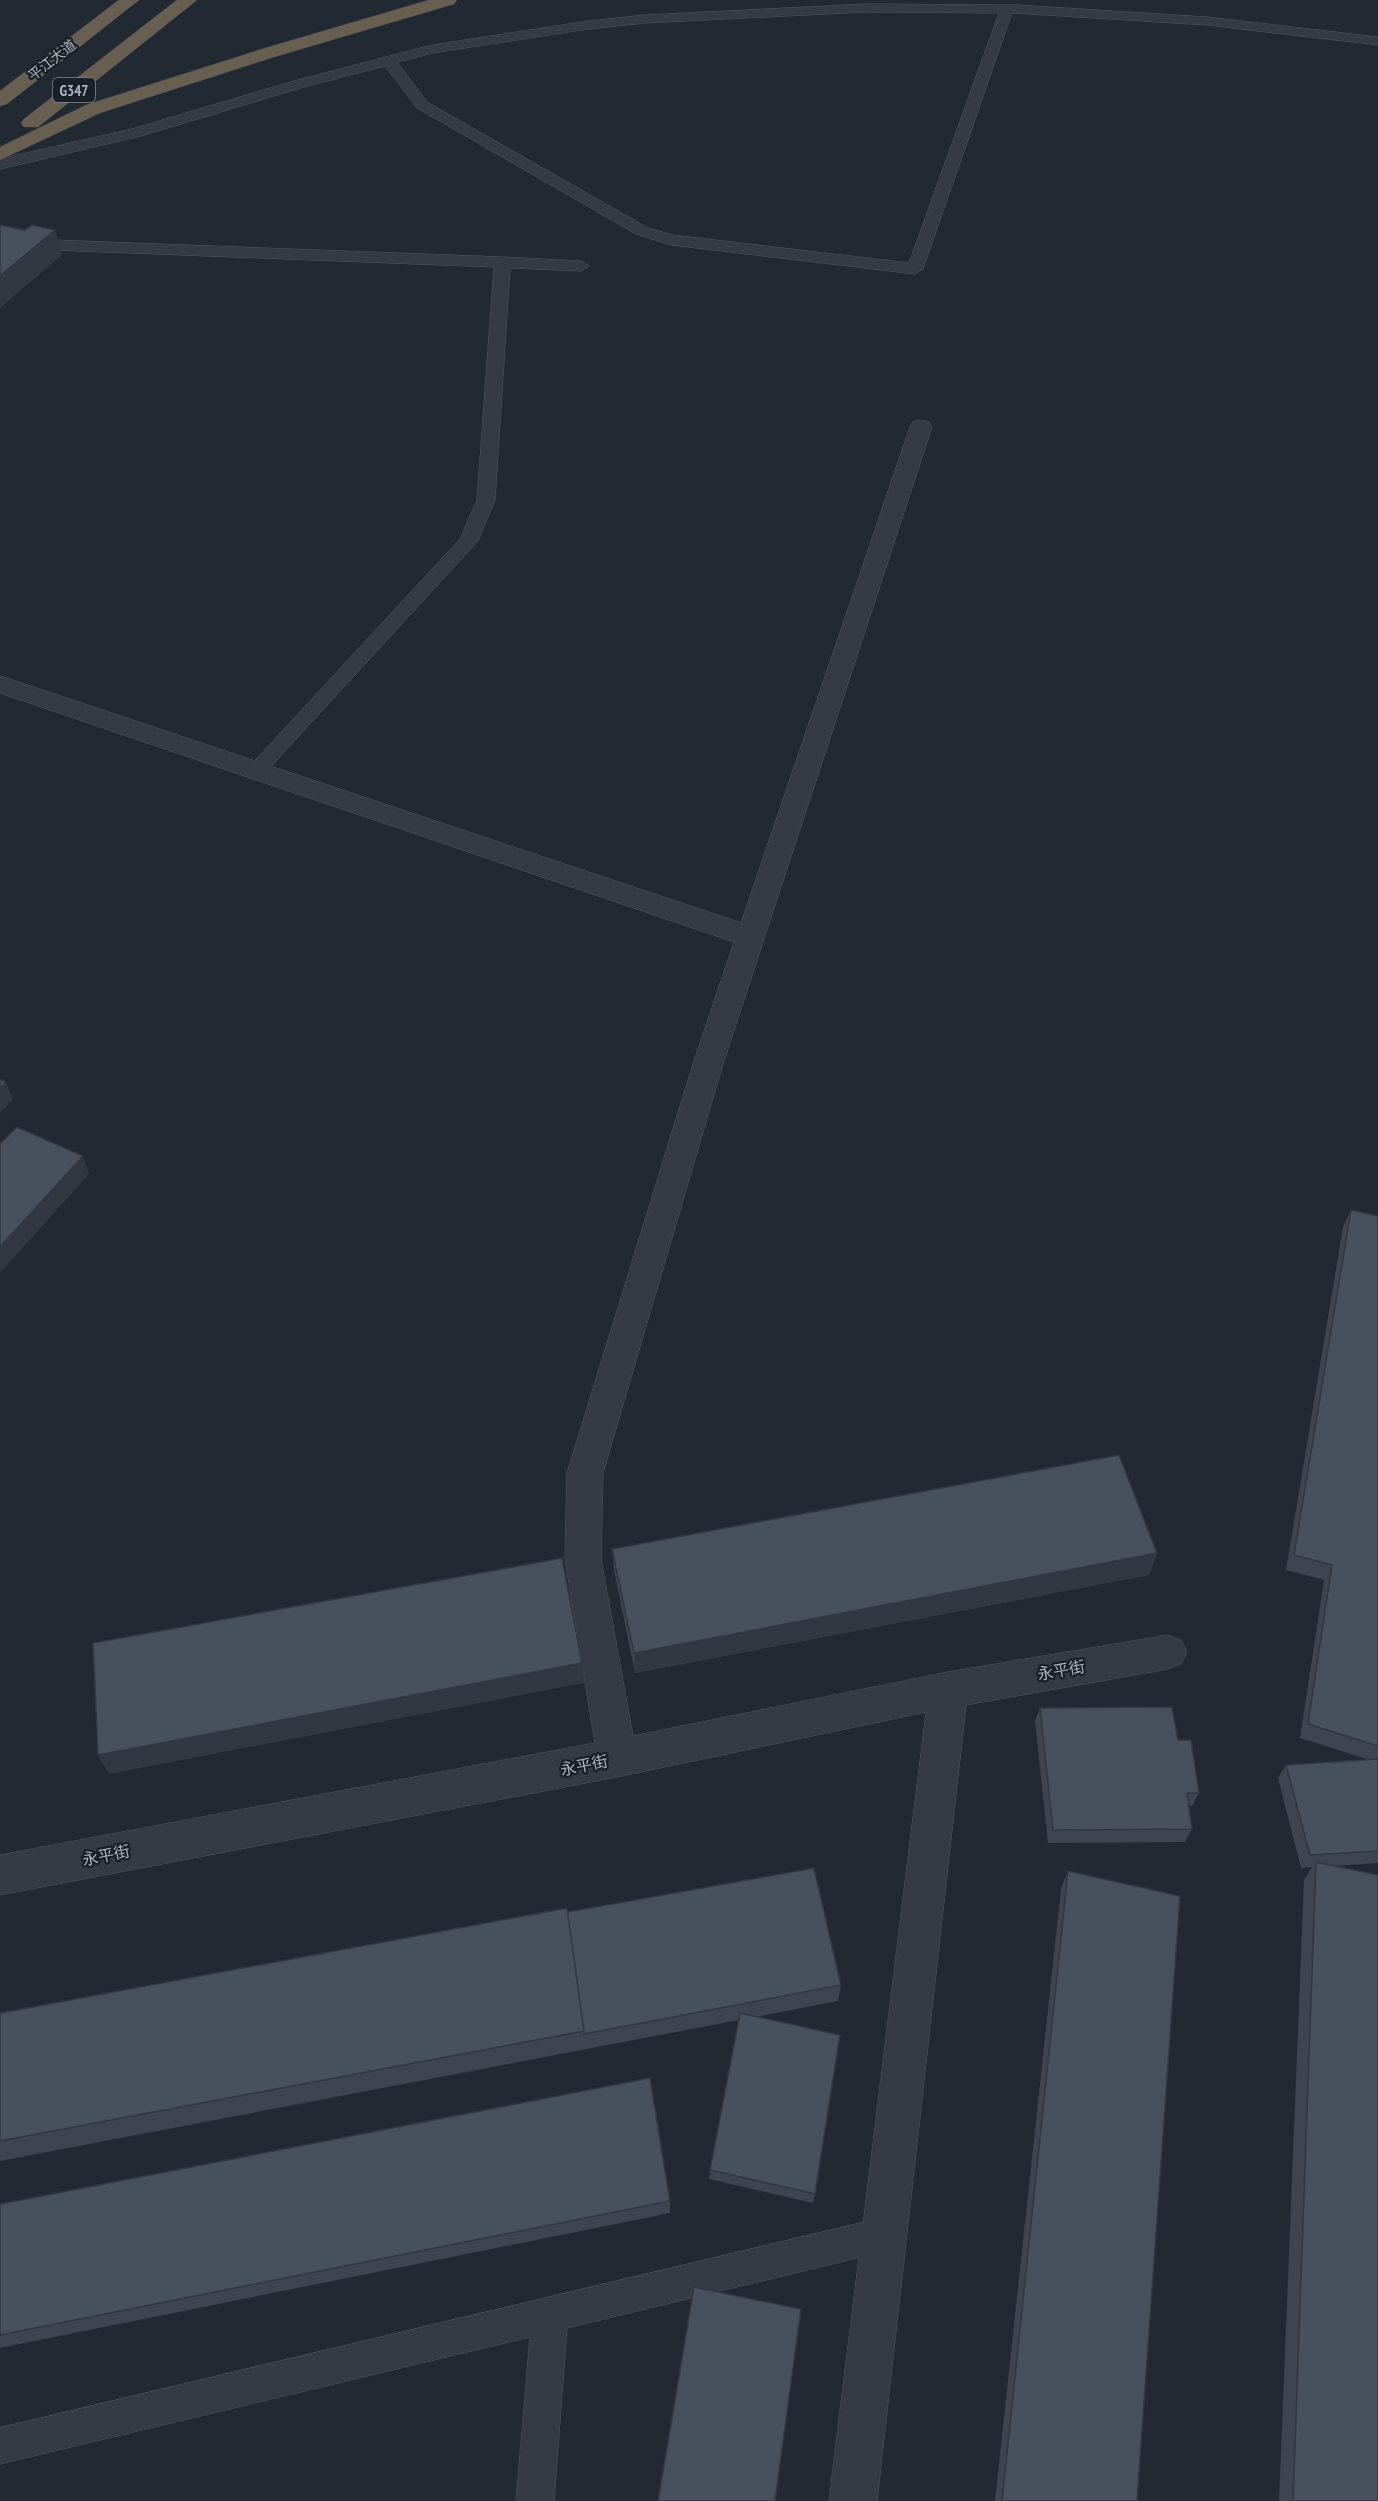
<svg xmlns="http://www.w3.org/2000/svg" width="1378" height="2501" font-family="'PT Sans Narrow','Noto Sans SC',sans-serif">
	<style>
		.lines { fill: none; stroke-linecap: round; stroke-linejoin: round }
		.lane-casing { stroke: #515862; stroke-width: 1 }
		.street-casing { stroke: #515862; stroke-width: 1 }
		.highway-casing { stroke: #3e454e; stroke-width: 1 }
		.lane { fill: #343b44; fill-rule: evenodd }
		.street { fill: #343b44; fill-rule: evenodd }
		.highway { fill: #695f51; fill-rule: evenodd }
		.wall { fill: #3d4550 }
		.shaded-wall { fill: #323841 }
		.building { fill: #47505d; stroke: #323841; stroke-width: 1.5 }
		.labels { text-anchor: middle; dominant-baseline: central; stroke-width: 4.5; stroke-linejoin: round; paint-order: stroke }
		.far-street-label { font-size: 14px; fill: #aeb5c1; stroke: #192028 }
		.shield { fill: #192028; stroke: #818893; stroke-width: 1.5 }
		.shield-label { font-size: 15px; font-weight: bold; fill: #aeb5c1 }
		.street-label { font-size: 16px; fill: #aeb5c1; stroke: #192028 }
	</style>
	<rect width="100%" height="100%" fill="#212933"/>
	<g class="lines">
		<defs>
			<g id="lane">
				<path d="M868 4 1017 5 1207 17 1378 37V45L1207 25 1012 13 923 269 915 274 671 245 636 234 417 108 385 66 304 87 141 136 0 169V159L132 129 294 81 432 45 588 21 645 15ZM868 12 999 13 909 263 673 235 648 228 427 102 397 62 433 53 588 29 645 23Z"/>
				<polygon points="0,238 502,257 581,261 589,266 581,271 510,268 495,500 478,541 263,775 256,777 249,775 246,770 460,539 477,500 494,267 0,248"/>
				<polygon points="886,2217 898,2222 903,2234 898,2246 886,2251 567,2328 554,2501 516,2501 530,2337 0,2464 0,2428"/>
			</g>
			<polygon id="street" points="921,420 929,422 932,427 723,1064 603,1473 601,1559 633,1736 948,1672 1168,1635 1181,1640 1187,1652 1181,1664 1168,1669 966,1705 877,2501 829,2501 926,1712 617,1777 0,1895 0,1855 595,1743 565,1559 567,1473 693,1064 734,942 0,693 0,676 741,923 910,427 913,422"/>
			<g id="highway">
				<polygon points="119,0 139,0 7,104 0,106 0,91"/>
				<polygon points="177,0 197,0 38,127 24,127 21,123 24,119"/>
				<polygon points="429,0 457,0 454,4 274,57 100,113 0,160 0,147 86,105 262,49"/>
			</g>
		</defs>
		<use href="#lane" class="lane-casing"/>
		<use href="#street" class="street-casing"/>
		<use href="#highway" class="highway-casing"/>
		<use href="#lane" class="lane"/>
		<use href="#street" class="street"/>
		<use href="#highway" class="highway"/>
	</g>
	<g class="wall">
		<polygon points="1351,1210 1378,1216 1378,1863 1333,1866 1378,2501 1279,2501 1304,1880 1312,1867 1301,1868 1278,1778 1286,1765 1370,1760 1300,1738 1324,1580 1286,1570 1343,1227"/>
		<polygon points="612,1549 1157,1553 1149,1575 635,1673 614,1570"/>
		<polygon points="1040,1708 1178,1740 1199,1793 1192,1806 1189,1806 1192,1829 1185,1842 1048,1843 1035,1721"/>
		<polygon points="1068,1871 1137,2501 995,2501 1061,1889"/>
		<polygon points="567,1912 841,1985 838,2001 756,2017 815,2194 813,2203 709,2179 710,2170 739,2020 0,2161 0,2013"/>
		<polygon points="670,2201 670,2213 0,2348 0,2204"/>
	</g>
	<g class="shaded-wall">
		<polygon points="55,230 62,255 0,308 0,276"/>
		<polygon points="6,1082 13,1099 0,1113 0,1088"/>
		<polygon points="83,1156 89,1174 0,1273 0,1247"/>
		<polygon points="1157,1553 1149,1575 635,1673 634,1653"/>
		<polygon points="582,1663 584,1683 109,1774 98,1755"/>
	</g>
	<g class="building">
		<polygon points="0,225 25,230 32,225 55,230 0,276"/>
		<polygon points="0,1079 6,1082 0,1088"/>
		<polygon points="17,1127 83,1156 0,1247 0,1144"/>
		<polygon points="1351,1210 1378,1216 1378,1746 1308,1724 1332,1565 1294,1555"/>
		<polygon points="1119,1455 1157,1553 634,1653 612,1549"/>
		<polygon points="562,1558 582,1663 98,1755 93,1643"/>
		<polygon points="1172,1707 1178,1740 1191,1740 1199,1793 1187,1793 1192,1829 1053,1830 1040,1708"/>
		<polygon points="1378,1759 1378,1851 1310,1855 1286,1765"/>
		<polygon points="1316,1862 1378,1875 1378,2501 1293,2501"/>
		<polygon points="814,1868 841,1985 584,2034 567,1912"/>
		<polygon points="1068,1871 1180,1896 1137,2501 1002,2501"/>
		<polygon points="567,1908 584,2031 0,2141 0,2013"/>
		<polygon points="740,2013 840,2035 815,2194 710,2170"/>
		<polygon points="650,2078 670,2201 0,2335 0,2204"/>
		<polygon points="694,2287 801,2309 775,2501 658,2501"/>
	</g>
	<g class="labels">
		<g class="far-street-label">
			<text transform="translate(52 60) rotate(-38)">平江大道</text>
		</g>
		<rect class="shield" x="53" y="78" width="42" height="24" rx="4.5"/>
		<g class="shield-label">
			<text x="74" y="90">G347</text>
		</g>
		<g class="street-label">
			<text transform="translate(1061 1670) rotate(-10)">永平街</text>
			<text transform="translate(584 1765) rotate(-11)">永平街</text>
			<text transform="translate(106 1855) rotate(-11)">永平街</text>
		</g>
	</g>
</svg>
